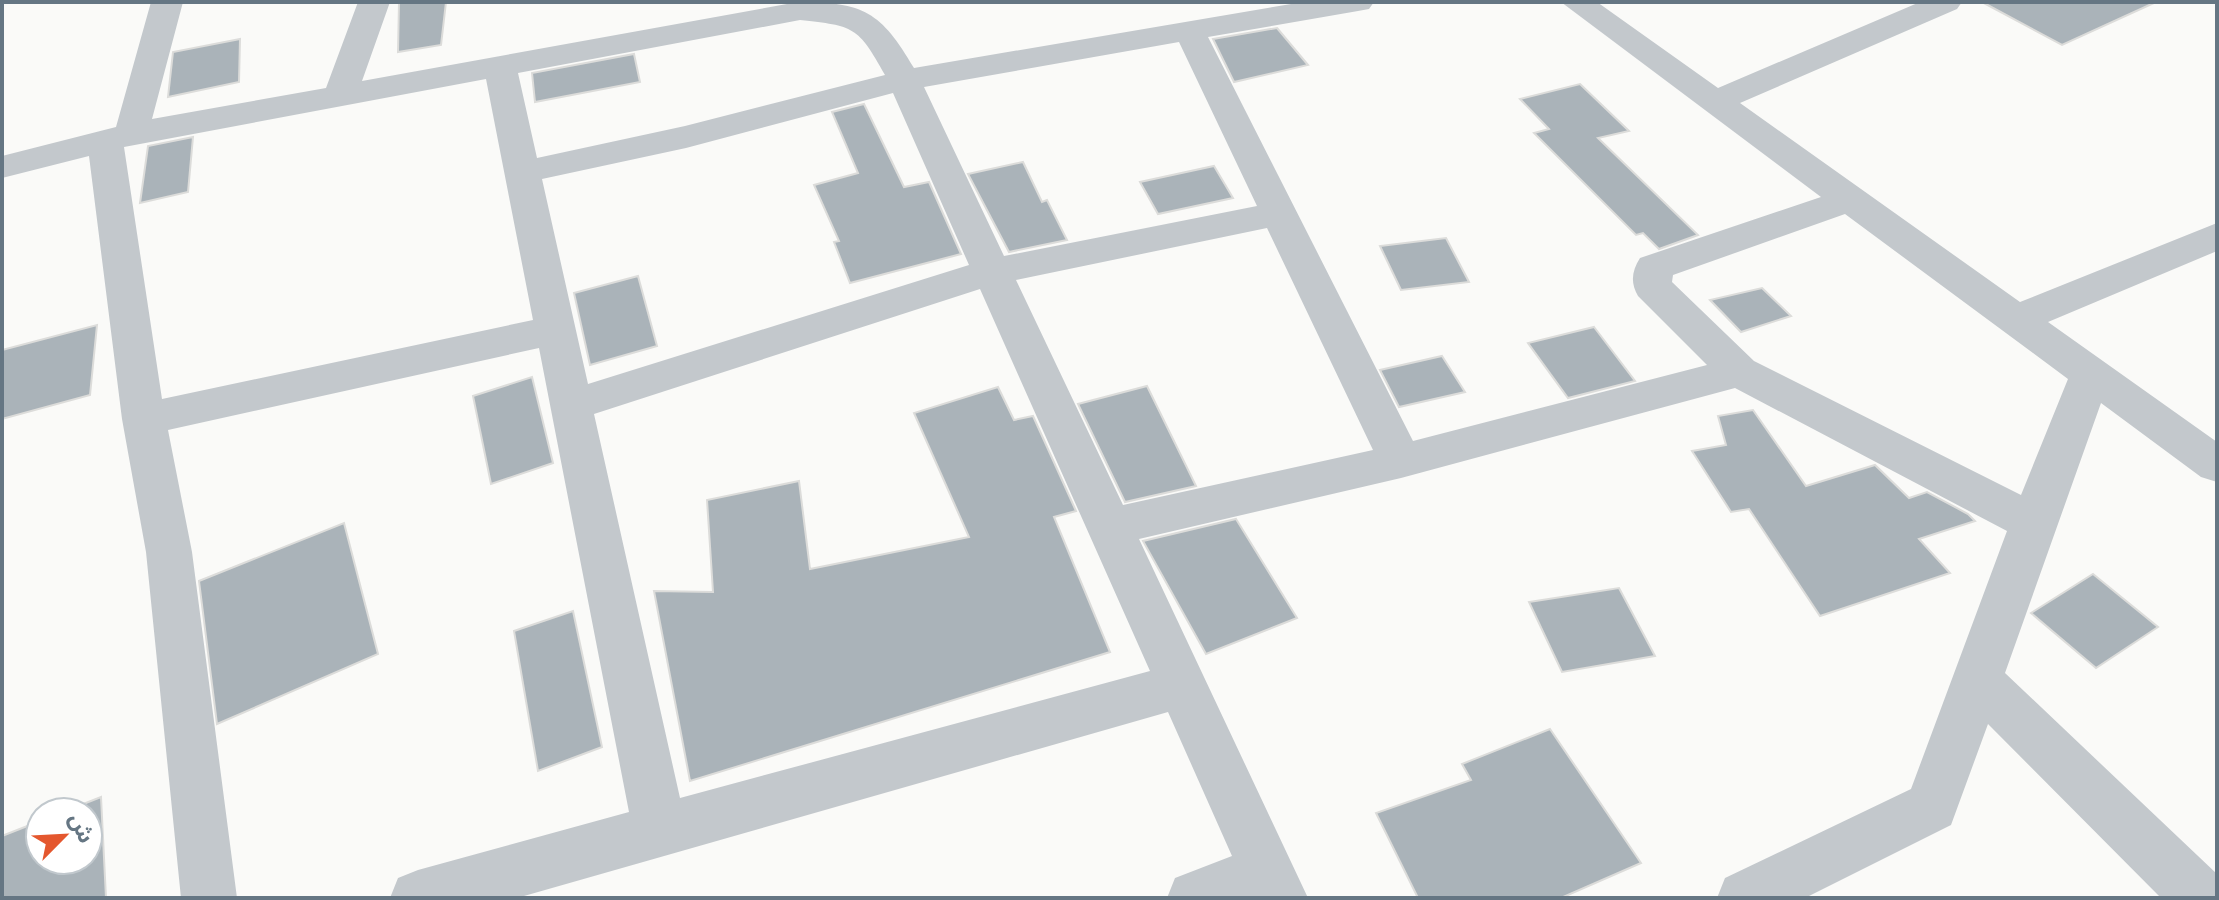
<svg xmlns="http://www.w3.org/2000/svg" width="2219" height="900" font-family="'Public Sans','Noto Sans Arabic',sans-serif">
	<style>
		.building { fill: #aab3b9; stroke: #dcdcda; stroke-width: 2 }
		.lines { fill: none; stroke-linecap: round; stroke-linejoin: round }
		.minor { fill: #c3c8cc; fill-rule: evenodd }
	</style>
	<rect width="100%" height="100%" fill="#fafaf8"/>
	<g class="building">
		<polygon points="399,2 446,2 441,45 398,52"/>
		<polygon points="1982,2 2156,2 2062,45"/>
		<polygon points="1277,28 1308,65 1234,82 1213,39"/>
		<polygon points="240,39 239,82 168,97 173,52"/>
		<polygon points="634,54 640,82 535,102 532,73"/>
		<polygon points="1580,84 1629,131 1598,138 1698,235 1659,249 1643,233 1636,235 1534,133 1549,129 1520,99"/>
		<polygon points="864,104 904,187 929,182 961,254 850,283 834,242 839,241 814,185 858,173 832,112"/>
		<polygon points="193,137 188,192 140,203 148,146"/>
		<polygon points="1023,162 1042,202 1047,200 1067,240 1009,252 968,174"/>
		<polygon points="1214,166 1233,198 1158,214 1140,182"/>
		<polygon points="1446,238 1469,282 1401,290 1380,246"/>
		<polygon points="638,276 657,346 590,365 574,293"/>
		<polygon points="1762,288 1791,316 1741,332 1710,300"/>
		<polygon points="97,325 90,395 2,419 2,350"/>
		<polygon points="1594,327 1635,381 1568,398 1528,343"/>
		<polygon points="1442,356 1465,392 1399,407 1380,370"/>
		<polygon points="532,377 553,463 491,484 473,396"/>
		<polygon points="1147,386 1196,486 1125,502 1078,404"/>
		<polygon points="998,387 1014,420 1033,416 1076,511 1054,517 1110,652 690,781 654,591 713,592 707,500 799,481 810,569 969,537 914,413"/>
		<polygon points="1753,410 1806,486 1875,465 1909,498 1927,492 1968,514 1975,521 1919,539 1950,573 1820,616 1749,509 1731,512 1692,451 1726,445 1718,416"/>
		<polygon points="1236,519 1297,618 1206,654 1143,541"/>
		<polygon points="344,523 378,654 217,724 199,581"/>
		<polygon points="2093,574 2158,627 2096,668 2031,613"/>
		<polygon points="1619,588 1655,656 1562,672 1529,602"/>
		<polygon points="573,611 602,747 538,771 514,631"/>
		<polygon points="1550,729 1641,863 1561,898 1418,898 1376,813 1471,780 1462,764"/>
		<polygon points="101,797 106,898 2,898 2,836 40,821 40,860 88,860 88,812 63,812"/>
	</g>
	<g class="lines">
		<path class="minor" d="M151 2H183L152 119 326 88 358 2H390L362 81 798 2C864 2 881 12 914 68L1303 2H1374L1369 9 1358 11 1208 37 1413 441 1707 365 1638 296C1630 282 1632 271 1640 258L1821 197 1561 2H1597L1718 88 1920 2H1962L1957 9 1740 103 2020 302 2217 223V251L2048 322 2217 442V482L2201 477 2101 403 2005 673 2217 874V898H2161L1988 724 1951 825 1805 898H1717L1725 878 1911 789 2007 531 1735 388 1401 478 1139 539 1308 898H1167L1175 878 1232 856 1168 712 517 898H390L398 878 418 870 629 812 539 348 168 430 192 552 237 898H181L146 552 122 419 89 156 2 178V156L116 127ZM800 20C854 26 858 26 885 75L685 126 537 158 518 73ZM1179 42 1257 206 1004 256 924 87ZM486 79 533 320 162 399 124 147ZM893 93 969 265 588 384 542 179 686 148ZM1845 214 2068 379 2021 495 1754 361 1672 282 1673 275ZM1267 228 1373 450 1123 505 1016 280ZM980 289 1150 671 680 798 594 414Z"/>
	</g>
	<rect width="2219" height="900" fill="none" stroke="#657683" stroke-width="8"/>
	<g transform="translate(64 836) rotate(66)"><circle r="38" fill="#ffffff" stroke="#c1c8cd" stroke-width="2"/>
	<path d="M0-6L14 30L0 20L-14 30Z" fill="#e4572e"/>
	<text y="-12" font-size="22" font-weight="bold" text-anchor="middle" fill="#657683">ش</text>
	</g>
</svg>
